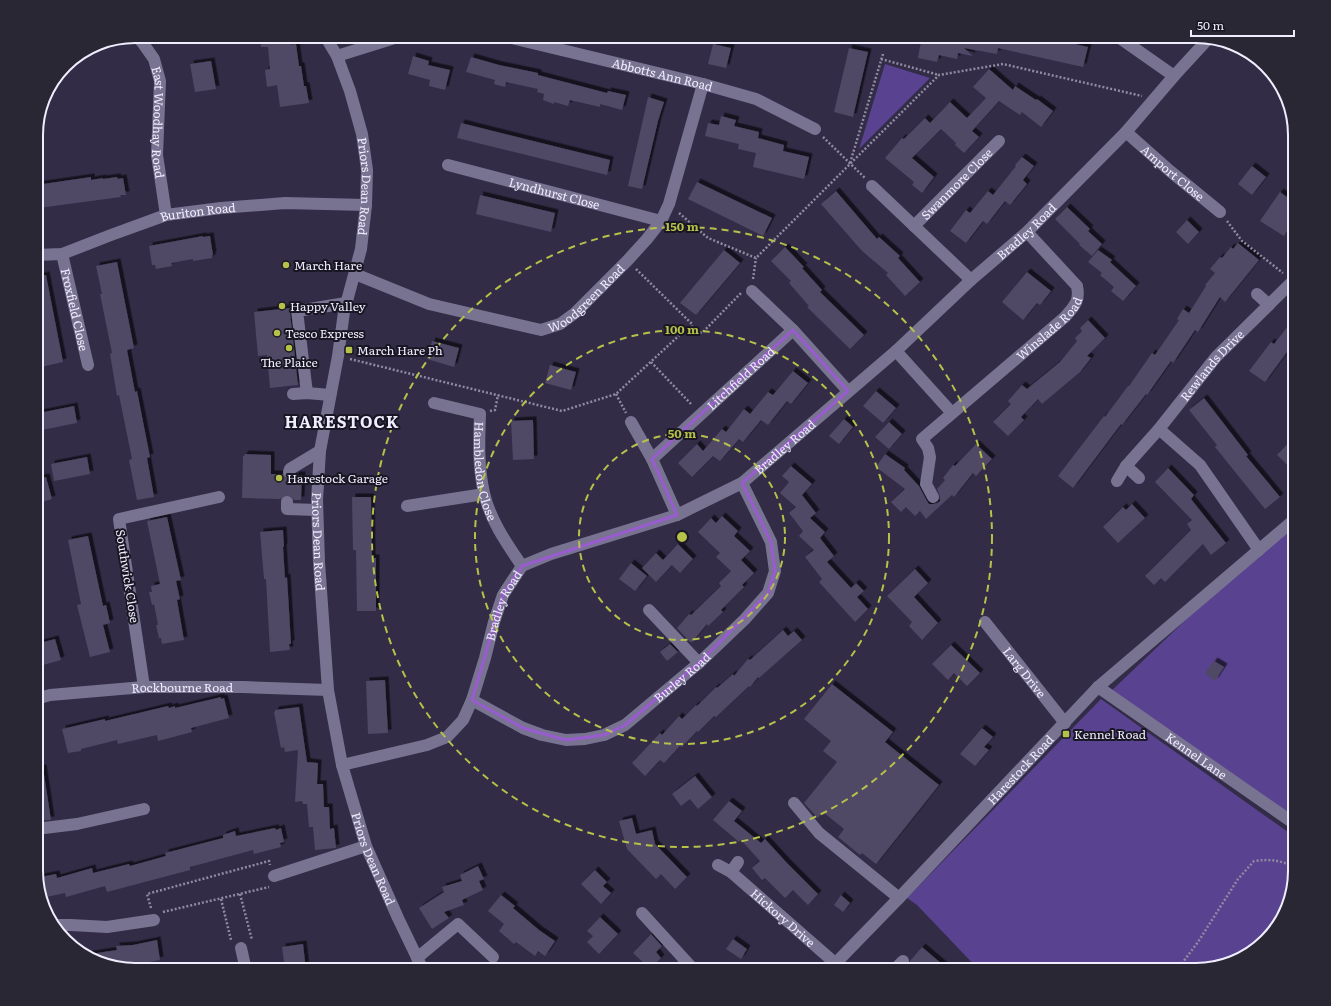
<svg xmlns="http://www.w3.org/2000/svg" width="1331" height="1006" font-family="Literata,serif">
	<style>
		.green { fill: #59428f }
		.building { fill: #4f4865; filter: url(#shadow) }
		.lines { fill: none; stroke-linecap: round; stroke-linejoin: round }
		.minor-tunnel { stroke: #4e4962; stroke-width: 12; stroke-dasharray: 12 6; stroke-linecap: butt }
		.path { stroke: #908ba2; stroke-width: 2.5; stroke-dasharray: 2 2; stroke-linecap: butt }
		.minor { stroke: #797392; stroke-width: 12 }
		.marked { fill: none; stroke: #985ccf; stroke-width: 3; stroke-linejoin: round }
		.ring { fill: none; stroke: #b6c149; stroke-width: 2; stroke-dasharray: 7 5 }
		.poi-dot { fill: #b6c149; stroke: #191623; stroke-width: 1.5 }
		.labels { text-anchor: middle; dominant-baseline: central; stroke-width: 4; stroke-linejoin: round; paint-order: stroke }
		.street-label { font-size: 12px; fill: #f0edfe; stroke: #191623 }
		.poi-label { font-size: 12px; fill: #f0edfe; stroke: #191623; text-anchor: start }
		.district-label { font-size: 16px; font-weight: bold; letter-spacing: 1px; fill: #f0edfe; stroke: #191623 }
		.rim { fill: none; stroke: #f0edfe; stroke-width: 2 }
		.centre { fill: #b6c149; stroke: #191623; stroke-width: 2 }
		.ring-label { font-size: 12px; text-anchor: middle; font-weight: bold; fill: #b6c149; stroke: #191623; stroke-width: 4; stroke-linejoin: round; paint-order: stroke }
	</style>
	<defs>
		<filter id="shadow"><feDropShadow dx="3.5" dy="-3.5" stdDeviation="0" flood-color="#0009"/></filter>
	</defs>
	<rect width="100%" height="100%" fill="#322c47"/>
	<g class="green">
		<polygon points="885,64 930,78 859,149"/>
		<polygon points="1295,519 1295,823 1108,694 1259,550"/>
		<polygon points="1101,699 1295,837 1295,871 1290,903 1274,931 1240,960 1196,970 979,970 917,905 907,898"/>
	</g>
	<g class="building">
		<polygon points="260,36 295,36 295,43 290,45 296,44 299,66 301,66 304,86 306,86 309,103 280,107 277,85 267,87 265,70 270,69 268,47 261,47"/>
		<polygon points="922,36 950,37 959,44 960,36 1040,36 1088,47 1083,67 998,48 997,54 964,48 973,56 958,53 957,59 939,55 937,62 918,58"/>
		<polygon points="713,44 731,48 726,68 708,64"/>
		<polygon points="849,48 868,52 853,117 834,112"/>
		<polygon points="413,56 429,61 428,65 450,70 445,90 429,86 430,80 408,74"/>
		<polygon points="471,57 499,65 538,73 538,75 607,93 608,91 626,95 622,110 600,104 600,107 570,100 568,106 554,102 554,104 543,100 544,94 537,92 538,89 506,82 505,87 494,84 495,80 466,72"/>
		<polygon points="211,61 216,89 195,92 190,64"/>
		<polygon points="989,69 1013,90 1015,86 1036,100 1037,99 1053,111 1041,127 1022,112 1020,115 999,101 972,131 979,137 964,153 955,145 956,143 941,129 912,158 934,177 922,193 912,185 914,182 885,158 902,138 904,139 925,118 930,123 950,102 967,118 986,98 973,87"/>
		<polygon points="648,97 664,102 658,121 642,189 628,186"/>
		<polygon points="721,116 736,120 734,126 759,132 758,138 784,145 783,151 809,157 804,179 753,167 756,153 738,149 739,144 705,136 708,123 719,125"/>
		<polygon points="461,123 610,160 607,175 457,138"/>
		<polygon points="1022,157 1034,166 1023,180 1027,184 1010,205 1005,201 987,224 983,221 966,243 950,231 966,210 970,213 988,191 993,195 1016,166 1015,165"/>
		<polygon points="1252,166 1266,177 1252,195 1238,184"/>
		<polygon points="91,177 91,180 103,178 103,179 117,177 118,179 123,178 126,195 120,195 121,197 61,205 39,208 39,207 36,207 36,185"/>
		<polygon points="697,182 772,218 763,236 688,199"/>
		<polygon points="836,191 877,239 879,237 900,256 898,258 920,282 905,296 886,275 888,273 862,251 821,204"/>
		<polygon points="1280,192 1294,202 1290,208 1295,212 1295,214 1288,225 1290,226 1284,236 1260,221"/>
		<polygon points="480,195 555,213 551,232 476,214"/>
		<polygon points="1067,207 1090,229 1088,231 1102,244 1092,256 1079,245 1080,244 1055,219"/>
		<polygon points="1187,220 1199,232 1188,244 1176,232"/>
		<polygon points="203,236 203,237 210,236 213,255 212,255 212,258 193,261 193,259 171,263 172,266 156,269 155,265 152,265 149,246"/>
		<polygon points="1238,243 1259,260 1225,302 1220,297 1198,332 1195,330 1173,363 1171,361 1147,395 1146,394 1122,425 1121,424 1073,488 1058,476 1104,416 1105,417 1128,386 1129,386 1152,353 1155,355 1179,320 1177,319 1183,309 1189,313 1206,286 1205,285 1215,273 1210,269 1220,257 1222,258 1231,247 1233,249"/>
		<polygon points="785,247 804,267 802,268 822,290 820,292 864,335 850,349 807,307 809,306 789,283 791,281 771,261"/>
		<polygon points="724,250 740,263 696,315 680,303"/>
		<polygon points="1098,250 1112,260 1110,262 1136,286 1123,301 1111,291 1114,287 1100,275 1102,273 1088,262"/>
		<polygon points="117,262 134,348 127,350 135,392 137,391 150,457 147,458 154,497 137,500 129,460 132,459 119,395 117,396 110,354 112,353 100,294 102,294 96,266"/>
		<polygon points="1027,272 1051,291 1040,305 1037,303 1023,320 1002,302"/>
		<polygon points="46,275 63,362 41,367 38,353 36,354 36,277"/>
		<polygon points="290,308 290,312 298,385 270,388 267,355 258,356 254,312"/>
		<polygon points="1295,317 1295,341 1265,382 1249,371 1271,342 1274,344"/>
		<polygon points="1088,320 1105,338 1087,356 1091,358 1080,372 1042,404 1038,399 1021,417 1024,420 1008,436 993,422 1011,404 1008,401 1022,385 1027,389 1060,362 1077,341 1075,338 1082,331 1080,328"/>
		<polygon points="432,341 459,348 454,367 427,359"/>
		<polygon points="550,365 576,372 571,390 545,383"/>
		<polygon points="793,371 808,383 791,404 787,401 768,425 761,420 743,442 739,439 720,461 713,456 692,477 678,463 697,444 703,451 722,429 726,432 744,409 750,414 768,392 773,395"/>
		<polygon points="876,391 896,408 883,423 863,406"/>
		<polygon points="1204,398 1248,455 1246,456 1280,497 1265,509 1215,447 1217,445 1189,410"/>
		<polygon points="74,406 77,423 42,430 39,413"/>
		<polygon points="844,419 853,427 839,444 829,436"/>
		<polygon points="533,420 534,459 513,460 511,421"/>
		<polygon points="889,422 902,434 889,449 875,437"/>
		<polygon points="1295,436 1295,472 1277,455"/>
		<polygon points="976,444 992,459 976,476 973,473 954,497 952,495 926,519 920,511 915,516 906,507 901,512 891,502 905,489 876,467 885,454 905,468 904,470 919,486 927,501 929,504 933,504 937,503 940,501 940,497 937,489 945,480 943,478 953,465 955,466"/>
		<polygon points="245,454 271,455 271,474 282,474 286,479 290,479 294,478 296,475 302,475 301,500 294,500 291,496 287,495 283,496 280,499 242,498 243,456 244,456"/>
		<polygon points="87,457 90,474 54,481 51,464"/>
		<polygon points="791,466 812,484 802,495 816,513 810,518 825,532 820,538 834,556 827,562 851,588 856,583 864,591 857,597 868,609 855,622 819,582 822,579 805,557 814,550 799,536 803,531 789,513 796,507 780,493 789,482 782,476"/>
		<polygon points="1168,468 1194,495 1191,499 1226,543 1211,555 1203,544 1165,582 1161,578 1154,585 1145,576 1191,530 1187,524 1192,520 1155,482"/>
		<polygon points="46,477 52,499 36,504 36,479"/>
		<polygon points="352,497 371,497 372,558 376,558 376,611 357,611 356,550 353,550"/>
		<polygon points="1132,504 1145,518 1118,543 1103,527 1123,507 1126,510"/>
		<polygon points="722,516 738,531 734,536 750,551 741,560 754,573 742,585 744,587 721,610 723,612 708,626 707,624 692,642 690,642 677,628 689,614 691,615 721,586 719,583 731,571 716,557 720,553 698,532 711,518 716,523"/>
		<polygon points="167,517 181,580 176,581 180,599 177,600 184,640 162,644 161,638 159,638 156,625 158,625 154,604 152,605 149,592 152,592 151,586 160,584 147,521"/>
		<polygon points="283,530 284,547 283,547 285,578 287,577 291,644 289,644 290,650 270,652 266,579 264,579 260,532"/>
		<polygon points="88,536 103,606 106,605 110,623 103,625 110,652 90,657 77,605 81,604 68,540"/>
		<polygon points="678,544 693,559 680,573 672,565 656,582 642,568 656,553 663,560"/>
		<polygon points="631,563 647,576 635,591 619,579"/>
		<polygon points="915,569 928,583 914,597 938,623 922,640 909,626 912,622 887,596"/>
		<polygon points="783,630 788,636 794,631 802,640 759,678 758,677 750,687 749,686 716,717 714,716 698,732 697,731 682,747 680,746 664,763 660,760 645,776 632,763 660,733 662,735 679,716 682,719 696,705 697,706 716,687 717,688 733,674 734,676 748,659 750,660"/>
		<polygon points="55,639 61,660 36,667 36,644"/>
		<polygon points="670,644 678,652 667,661 660,652"/>
		<polygon points="951,645 980,673 967,686 954,673 948,680 932,664"/>
		<polygon points="1214,661 1224,667 1215,681 1205,673"/>
		<polygon points="385,680 388,733 368,734 366,681"/>
		<polygon points="832,684 893,732 885,742 939,785 876,864 862,853 860,855 838,837 844,829 823,812 818,818 804,803 837,762 823,751 831,741 804,719"/>
		<polygon points="221,697 221,699 224,698 229,718 191,728 192,732 158,741 157,735 118,744 117,740 81,749 81,751 68,753 62,729 105,719 105,721 168,706 169,708 175,706 175,708"/>
		<polygon points="299,707 307,762 318,763 317,784 323,784 324,807 329,807 330,829 334,828 336,848 315,850 313,827 309,827 307,804 303,804 302,801 295,802 298,750 285,752 284,747 281,748 274,712 275,712 275,710"/>
		<polygon points="982,728 993,737 984,747 989,750 975,766 960,754"/>
		<polygon points="43,768 51,820 36,821 36,769"/>
		<polygon points="695,776 712,797 698,809 690,799 681,806 672,794"/>
		<polygon points="729,801 742,811 734,821 761,843 765,839 787,863 818,894 808,905 793,890 785,898 765,878 762,880 752,868 760,861 741,840 739,842 713,820"/>
		<polygon points="632,818 636,834 652,830 655,844 687,877 675,889 661,874 656,879 627,849 619,821"/>
		<polygon points="275,828 276,830 281,828 284,842 280,843 281,847 254,854 253,850 190,867 190,870 107,892 105,886 66,897 65,893 42,898 36,878 56,874 57,878 92,868 93,873 129,864 130,866 166,856 165,853 223,838 223,835 235,831 236,836"/>
		<polygon points="478,866 484,879 479,881 483,890 462,900 464,905 444,912 449,918 432,929 419,908 444,892 442,887 462,881 460,875"/>
		<polygon points="595,870 607,882 603,886 611,893 601,904 581,884"/>
		<polygon points="501,895 515,906 513,908 539,930 555,941 545,956 538,951 535,956 516,942 514,944 499,931 504,924 488,911"/>
		<polygon points="841,895 850,903 843,912 834,905"/>
		<polygon points="600,917 618,934 599,954 587,942 593,936 587,931"/>
		<polygon points="651,934 662,946 656,952 661,958 650,969 633,953"/>
		<polygon points="733,939 747,949 741,959 726,949"/>
		<polygon points="157,940 160,960 135,965 135,967 121,968 103,965 84,955 117,950 116,946 133,945"/>
		<polygon points="303,944 306,970 285,970 282,947"/>
		<polygon points="922,947 949,970 905,970 909,966 910,961"/>
	</g>
	<g class="lines">
		<polyline class="minor-tunnel" points="287,502 289,472"/>
		<g class="path">
			<polyline points="881,59 939,75"/>
			<polyline points="823,137 865,178"/>
			<polyline points="850,163 883,54"/>
			<polyline points="679,213 708,238 756,258 939,75 1003,64 1142,96"/>
			<polyline points="1227,221 1242,241 1283,273"/>
			<polyline points="636,269 692,324 692,331"/>
			<polyline points="753,279 756,258"/>
			<polyline points="350,359 562,411 616,394 685,330 702,333 741,293"/>
			<polyline points="651,362 692,405"/>
			<polyline points="616,394 626,413"/>
			<polyline points="490,411 495,410 498,395"/>
			<polyline points="240,894 252,940"/>
			<polyline points="221,899 231,940"/>
			<polyline points="151,908 147,894 269,861 270,865"/>
			<polyline points="163,912 269,887"/>
			<path d="M1177 970 1198 942 1238 879 1254 861C1271 859 1279 860 1295 867"/>
		</g>
		<g class="minor">
			<path id="s1" d="M135 36 142 42 154 59 160 81 157 155 166 215"/>
			<path id="s2" d="M325 36 337 56 350 91 362 134 367 170 366 205 361 249 344 312 338 356 320 451 317 500 319 562 328 690 342 765 366 846 398 918 423 970"/>
			<path id="s3" d="M504 36 703 84 756 99 815 129"/>
			<polyline points="1117,36 1174,76"/>
			<polyline points="337,56 401,36"/>
			<path id="s4" d="M1126 132 1170 171 1220 212"/>
			<path id="s5" d="M448 165 661 221"/>
			<polyline points="872,186 971,280"/>
			<path id="s6" d="M914 226 999 141"/>
			<path id="s7" d="M62 254 88 365"/>
			<path id="s8" d="M36 255 62 254 111 235 166 215 221 208 285 203 366 205"/>
			<path id="s9" d="M355 274 429 304 541 330 560 324 575 313 627 261 647 239 661 221 669 204 703 84"/>
			<polyline points="752,291 793,330 848,391"/>
			<polyline points="1257,294 1269,305"/>
			<polyline points="896,351 952,413"/>
			<polyline points="307,393 297,311 346,303"/>
			<polyline points="293,394 307,393 330,395"/>
			<path id="s10" d="M434 403 480 414C479 440 478 467 484 493 490 520 507 544 522 566"/>
			<polyline points="631,422 652,459 677,515"/>
			<polyline points="1159,429 1200,465 1259,550"/>
			<path id="s11" d="M652 459 793 330"/>
			<polyline points="1126,466 1139,478"/>
			<polyline points="289,472 290,469 320,451"/>
			<path id="s12" d="M1117 481 1126 466 1159 429 1216 357 1295 279"/>
			<path id="s13" d="M933 497 926 484 930 457 928 448 922 439 1065 317C1075 305 1080 301 1077 286L1027 232"/>
			<polyline points="287,502 287,509 317,510"/>
			<polyline points="407,506 484,494"/>
			<polyline points="649,610 699,663"/>
			<path id="s14" d="M985 622 1065 723"/>
			<polyline points="144,687 119,519 219,497"/>
			<path id="s15" d="M1098 687 1295 824"/>
			<path id="s16" d="M36 699 50 695 144 687H243L328 690"/>
			<path id="s17" d="M472 700 523 728 542 735 566 740 585 739 604 735 625 725 699 663 745 619 768 593 775 571 771 542 742 483"/>
			<path id="s18" d="M342 765 427 745 447 737 463 720 472 700 485 658 494 622 503 595 522 566 551 554 677 515 742 483 896 351 971 280 1027 232 1126 132 1174 76 1209 38"/>
			<polyline points="794,803 819,833 899,898"/>
			<polyline points="36,829 77,824 144,809"/>
			<path id="s19" d="M718 865 731 872 835 963"/>
			<polyline points="731,872 738,862"/>
			<polyline points="274,876 366,846"/>
			<polyline points="642,913 694,970"/>
			<polyline points="55,925 71,925 107,927 154,920"/>
			<polyline points="241,948 246,970"/>
			<polyline points="417,958 458,924 493,957"/>
			<path id="s20" d="M829 970 899 898 1098 687 1295 519"/>
			<polyline points="894,970 903,961"/>
		</g>
	</g>
	<path class="marked" d="M793 330 848 391 742 483 771 542 775 571 768 593 699 663 625 725 604 735 566 740 523 728 472 700 503 595 522 566 677 515 652 459Z"/>
	<g class="ring">
		<circle cx="682" cy="537" r="103"/>
		<circle cx="682" cy="537" r="207"/>
		<circle cx="682" cy="537" r="310"/>
	</g>
	<g class="poi-dot">
		<circle cx="286" cy="265" r="4"/>
		<circle cx="282" cy="306" r="4"/>
		<circle cx="277" cy="333" r="4"/>
		<circle cx="289" cy="348" r="4"/>
		<rect x="345" y="346" width="8" height="8" rx="2"/>
		<circle cx="279" cy="478" r="4"/>
		<rect x="1062" y="730" width="8" height="8" rx="2"/>
	</g>
	<g class="labels">
		<g class="street-label">
			<text stroke="none"><textPath href="#s3" startOffset="163">Abbotts Ann Road</textPath></text>
			<text stroke="none"><textPath href="#s1" startOffset="94">East Woodhay Road</textPath></text>
			<text stroke="none"><textPath href="#s4" startOffset="62">Amport Close</textPath></text>
			<text stroke="none"><textPath href="#s6" startOffset="60">Swanmore Close</textPath></text>
			<text stroke="none"><textPath href="#s2" startOffset="158">Priors Dean Road</textPath></text>
			<text stroke="none"><textPath href="#s5" startOffset="110">Lyndhurst Close</textPath></text>
			<text stroke="none"><textPath href="#s8" startOffset="169">Buriton Road</textPath></text>
			<text stroke="none"><textPath href="#s18" startOffset="914">Bradley Road</textPath></text>
			<text stroke="none"><textPath href="#s9" startOffset="251">Woodgreen Road</textPath></text>
			<text stroke="none"><textPath href="#s7" startOffset="57">Froxfield Close</textPath></text>
			<text stroke="none"><textPath href="#s13" startOffset="231">Winslade Road</textPath></text>
			<text stroke="none"><textPath href="#s12" startOffset="150">Rewlands Drive</textPath></text>
			<text stroke="none"><textPath href="#s11" startOffset="120">Litchfield Road</textPath></text>
			<text stroke="none"><textPath href="#s18" startOffset="590">Bradley Road</textPath></text>
			<text stroke="none"><textPath href="#s10" startOffset="105">Hambledon Close</textPath></text>
			<text stroke="none"><textPath href="#s2" startOffset="518">Priors Dean Road</textPath></text>
			<text transform="translate(128 576) rotate(81)">Southwick Close</text>
			<text stroke="none"><textPath href="#s18" startOffset="254">Bradley Road</textPath></text>
			<text stroke="none"><textPath href="#s14" startOffset="64">Larg Drive</textPath></text>
			<text stroke="none"><textPath href="#s17" startOffset="239">Burley Road</textPath></text>
			<text stroke="none"><textPath href="#s16" startOffset="147">Rockbourne Road</textPath></text>
			<text stroke="none"><textPath href="#s15" startOffset="120">Kennel Lane</textPath></text>
			<text stroke="none"><textPath href="#s20" startOffset="277">Harestock Road</textPath></text>
			<text stroke="none"><textPath href="#s2" startOffset="842">Priors Dean Road</textPath></text>
			<text stroke="none"><textPath href="#s19" startOffset="84">Hickory Drive</textPath></text>
		</g>
		<g class="poi-label">
			<text x="294" y="265">March Hare</text>
			<text x="290" y="306">Happy Valley</text>
			<text x="285" y="333">Tesco Express</text>
			<text x="357" y="350">March Hare Ph</text>
			<text x="289" y="362" text-anchor="middle">The Plaice</text>
			<text x="287" y="478">Harestock Garage</text>
			<text x="1074" y="734">Kennel Road</text>
		</g>
		<g class="district-label">
			<text x="342" y="421">HARESTOCK</text>
		</g>
	</g>
	<path d="M0 0H1331V1006H0ZM135 43H1196A92 92 0 0 1 1288 135V871A92 92 0 0 1 1196 963H135A92 92 0 0 1 43 871V135A92 92 0 0 1 135 43Z" fill="#2a2735" fill-rule="evenodd"/>
	<path class="rim" d="M135 43H1196A92 92 0 0 1 1288 135V871A92 92 0 0 1 1196 963H135A92 92 0 0 1 43 871V135A92 92 0 0 1 135 43Z"/>
	<circle cx="682" cy="537" r="6" class="centre"/>
	<g class="ring-label">
		<text x="682" y="231">150 m</text>
		<text x="682" y="334">100 m</text>
		<text x="682" y="438">50 m</text>
	</g>
	<path d="M1191 30v6h103v-6" fill="none" stroke="#f0edfe" stroke-width="2"/>
	<text x="1197" y="30" font-size="12" fill="#f0edfe" stroke="#191623" stroke-width="3" paint-order="stroke">50 m</text>
</svg>
